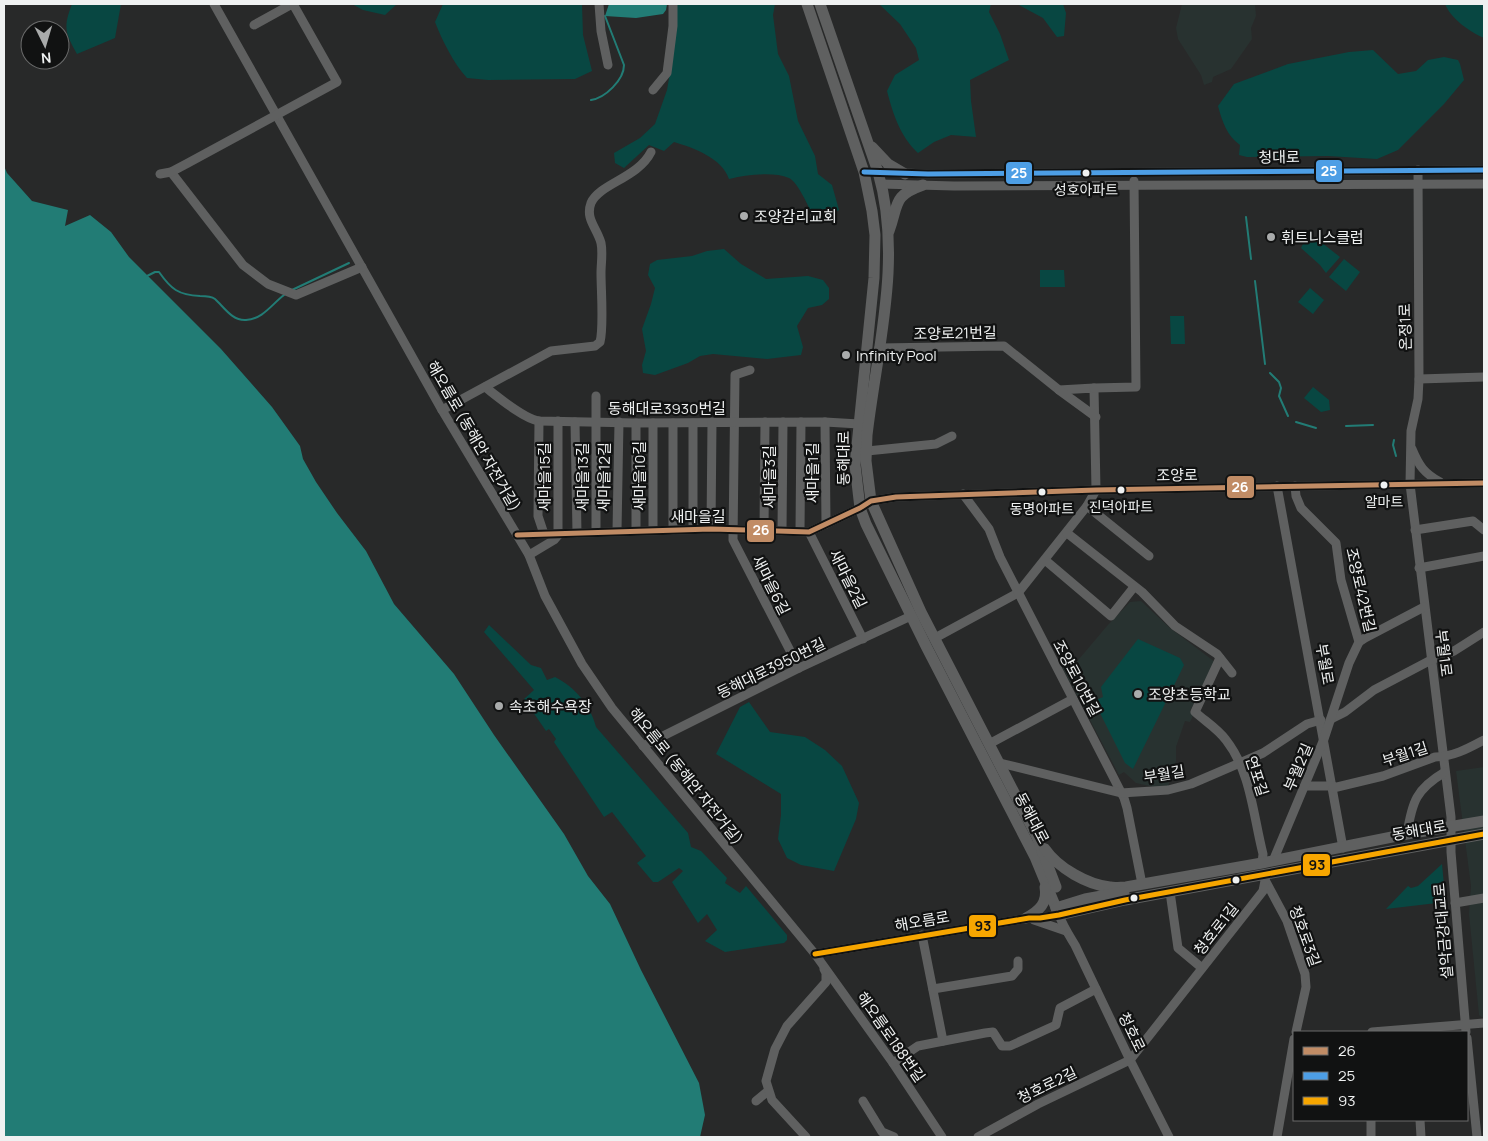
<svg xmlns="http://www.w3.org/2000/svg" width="1488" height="1141" font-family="Manrope,'Noto Sans KR',sans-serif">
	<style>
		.built { fill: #283230 }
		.green { fill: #084742 }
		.water { fill: #227c75 }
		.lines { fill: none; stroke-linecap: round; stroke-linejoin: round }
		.stream { stroke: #227c75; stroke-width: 2 }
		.minor { stroke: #5f6060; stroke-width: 9 }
		.major { stroke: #5f6060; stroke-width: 11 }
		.bus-1-casing { stroke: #111212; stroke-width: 9 }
		.bus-2-casing { stroke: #111212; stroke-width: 9 }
		.bus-3-casing { stroke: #111212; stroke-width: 9 }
		.bus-1 { stroke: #c18c65; stroke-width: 5 }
		.bus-2 { stroke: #4d9ee5; stroke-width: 5 }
		.bus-3 { stroke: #f7a600; stroke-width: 5 }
		.bus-dot { fill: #eff1f1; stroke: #111212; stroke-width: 2 }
		.poi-dot { fill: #a9abab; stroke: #111212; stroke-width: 2 }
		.labels { text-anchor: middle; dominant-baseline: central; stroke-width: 4.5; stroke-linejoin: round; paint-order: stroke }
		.bus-label { font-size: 14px; fill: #eff1f1; stroke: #111212 }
		.street-label { font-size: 15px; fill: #eff1f1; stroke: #111212 }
		.poi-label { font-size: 15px; fill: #eff1f1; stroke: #111212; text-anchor: start }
		.line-badge { stroke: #111212; stroke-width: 2 }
		.badge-label { font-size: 14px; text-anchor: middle; font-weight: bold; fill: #fff }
		.pale-badge-label { font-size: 14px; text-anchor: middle; font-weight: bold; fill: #111 }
	</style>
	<rect width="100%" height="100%" fill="#282929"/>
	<g class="built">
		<polygon points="1182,4 1255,4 1256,16 1251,28 1252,39 1231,69 1213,77 1212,82 1204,85 1201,75 1178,39 1176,28"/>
		<polygon points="1141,601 1170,628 1215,662 1190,711 1194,714 1190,722 1185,721 1176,747 1176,761 1168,787 1163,789 1136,783 1124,772 1119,775 1062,667 1074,665 1107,626 1130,602"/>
		<polygon points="1484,767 1484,1018 1483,1018 1479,1015 1469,914 1471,886 1456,771"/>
	</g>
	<g class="green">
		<path d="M72 4H121L115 38 77 54C65 33 63 27 72 4Z"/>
		<polygon points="352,4 397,4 385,15 363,10"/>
		<path d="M443 4H582L583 35 592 71 575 79 488 80 467 78C454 64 442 40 435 22Z"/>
		<path d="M676 4H775L773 15 778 54 789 76 798 121 815 156 818 174 832 185 839 210 823 220 814 218C809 208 798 182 789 178 773 171 745 175 729 179 722 158 694 148 674 142L664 151 649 145 624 168 615 163 614 153 640 138 655 124 667 90 674 49Z"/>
		<path d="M879 4H991L989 12 1000 34 1009 60 970 80 971 101 976 137 951 135 934 142 918 153C900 136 893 114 887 91L895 75 919 60 916 48 900 24Z"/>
		<polygon points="1017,4 1063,4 1066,13 1064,36 1057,37 1043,18"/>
		<path d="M1445 4H1484V38C1470 32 1451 19 1445 4Z"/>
		<path d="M1373 50 1398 74 1416 71 1428 60 1444 57 1458 60 1460 64 1464 80 1444 104 1398 150 1377 159 1328 156 1247 157 1239 155 1240 145C1227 136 1222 121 1218 106L1234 84 1288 64 1349 52Z"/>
		<polygon points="1311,237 1317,239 1340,257 1326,273 1320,265 1301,248 1305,240"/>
		<polygon points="724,249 741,264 766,279 808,276 823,280 829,288 829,299 822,305 808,308 797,326 803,347 801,355 767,359 713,354 700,356 688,363 655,375 643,373 642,365 646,351 642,329 651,304 655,288 648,275 650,264 657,260 692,256 707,251"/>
		<polygon points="1344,259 1360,272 1346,291 1329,277"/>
		<polygon points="1040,270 1064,270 1065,287 1040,287"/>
		<polygon points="1310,288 1324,300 1313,314 1298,302"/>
		<polygon points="1170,316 1184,316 1185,344 1171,344"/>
		<polygon points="1313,387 1329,400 1330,410 1321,412 1304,398"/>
		<path d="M489 625 531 665 541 668 547 680 555 677C575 687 591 706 596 727L688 833 691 847 701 851 727 878 725 883 740 893 746 886 787 935V940L784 943 725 952 705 941 717 930 707 914 698 923 672 882 683 871 679 868 658 882H653L637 863 646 856 612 812 604 817 554 742 556 739 549 729 546 731 524 699 534 690 484 632Z"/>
		<polygon points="1138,639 1180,658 1184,665 1133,769 1125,763 1094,701 1103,697 1101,687"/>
		<polygon points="749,702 770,732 805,737 825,750 842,766 859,803 856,819 834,871 801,865 787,858 778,839 781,815 781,794 716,754 740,707"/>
		<polygon points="1442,864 1445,896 1437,903 1386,909 1408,886 1411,888 1418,886"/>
	</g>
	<g class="water">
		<polygon points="609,4 667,4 666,10 663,14 636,18 605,16"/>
		<polygon points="4,166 7,173 32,201 68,210 65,226 90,215 111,232 129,257 221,349 272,407 300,446 303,459 316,482 337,513 366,551 394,604 454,674 494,735 564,834 588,876 610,904 641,970 699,1083 705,1115 700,1137 4,1137"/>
	</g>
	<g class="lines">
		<g class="stream">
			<path d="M591 100C605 98 624 80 624 65L605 16"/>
			<polyline points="1246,217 1251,259"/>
			<path d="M147 276 155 272H159C171 289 178 295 200 296 205 296 211 296 215 299 224 307 232 321 246 320 263 319 272 304 284 295"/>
			<polyline points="1255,281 1265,364"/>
			<polyline points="292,290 349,263"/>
			<polyline points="1270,373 1279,382 1281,388 1279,396 1288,416"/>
			<polyline points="1296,422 1316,428"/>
			<polyline points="1346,426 1373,425"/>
			<polyline points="1394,440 1393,445 1396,456"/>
		</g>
		<g class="minor">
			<polyline points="214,4 442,410 529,555 545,596 582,664 612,708 815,954 893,1063 942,1137"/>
			<polyline points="599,4 601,31 608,65"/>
			<polyline points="254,25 292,4"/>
			<polyline points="653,90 667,73 673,26 673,4"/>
			<polyline points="1418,170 1419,379 1418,399 1411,431 1410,484 1451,817 1451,852 1466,1032"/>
			<polyline points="171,172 243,265 268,284 296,295 362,267"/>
			<polyline points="878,172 928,174 1484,170"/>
			<polyline points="160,174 171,172 188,163 337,82 293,4"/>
			<polyline points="881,184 954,186 1484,184"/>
			<polyline points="879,348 1004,346 1059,390 1094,388 1096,490 1087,506 1018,593 935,638"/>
			<polyline points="750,370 735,375 733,540 799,668"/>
			<polyline points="1419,379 1484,377"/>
			<path d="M485 387C498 397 524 419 539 421L636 423 825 422 859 424"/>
			<polyline points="1094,388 1136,387 1134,181"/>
			<polyline points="1059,390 1096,417"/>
			<polyline points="596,396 596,532"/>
			<path d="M442 410 551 351 595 346 600 342C604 327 601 291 601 273 601 264 603 252 601 243 597 228 585 219 591 203 599 184 638 178 651 152"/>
			<polyline points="539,421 538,516 544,534"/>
			<polyline points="575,422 577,533"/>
			<polyline points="825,422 826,524"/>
			<polyline points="693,423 693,529"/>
			<path d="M1412 449C1419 466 1424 473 1440 482"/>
			<polyline points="867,451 936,444 952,436"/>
			<polyline points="1277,486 1343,848"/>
			<polyline points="963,494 989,529 1000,557 1124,798 1127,808 1142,884"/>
			<polyline points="1087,506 1149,556"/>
			<polyline points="711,529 712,422"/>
			<polyline points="653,530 653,423"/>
			<polyline points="673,530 673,423"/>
			<polyline points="764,530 765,422"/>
			<polyline points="1415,530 1473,521 1484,530"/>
			<polyline points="617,531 619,422"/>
			<polyline points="636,531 636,423"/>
			<polyline points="782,531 783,422"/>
			<polyline points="800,531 801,422"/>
			<polyline points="809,532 863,639"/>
			<polyline points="558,533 558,421"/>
			<polyline points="1067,533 1142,592 1175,626 1217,654 1232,673"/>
			<polyline points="517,535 711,529 809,532 860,508 871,501 896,497 1096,490 1484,483"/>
			<polyline points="529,555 554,540 560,533"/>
			<polyline points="1045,560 1111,616 1134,587"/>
			<polyline points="1419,568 1484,556"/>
			<polyline points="1359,642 1365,638 1424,607"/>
			<path d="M1220 658 1195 712C1205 721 1218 729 1226 740 1251 772 1253 815 1263 854L1262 863"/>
			<polyline points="1331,719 1345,712 1374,690 1431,660 1454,651 1484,632"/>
			<polyline points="989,744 1073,699"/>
			<polyline points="643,746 799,668 911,616"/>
			<polyline points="1000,763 1121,793 1168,790 1191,784 1263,753 1307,724 1321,720"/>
			<polyline points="1305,786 1333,786"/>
			<path d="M1333 788 1383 776 1435 757C1453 757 1469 748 1484 740"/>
			<path d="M1407 834C1412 802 1416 789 1445 772"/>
			<polyline points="1273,861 1324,739 1349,663 1359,642 1341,580 1336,543 1301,508 1296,496 1295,486"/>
			<polyline points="1264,878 1287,921 1305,974 1306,987 1296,1032"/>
			<polyline points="1170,892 1178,948 1202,968"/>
			<polyline points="1455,903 1484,898"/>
			<polyline points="1034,920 1066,931"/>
			<polyline points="922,935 943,1041"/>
			<path d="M815 954 1029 918H1040L1059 915C1063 926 1069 935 1075 945L1130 1060 1169 1137"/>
			<polyline points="933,989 1012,976 1018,969 1018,961"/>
			<polyline points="1372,1032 1484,1023"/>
			<polyline points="1467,1038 1477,1137"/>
			<polyline points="893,1063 918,1046 985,1033 993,1032 1002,1046 1010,1046 1056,1025 1060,1008 1096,989"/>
			<polyline points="756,1101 768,1091"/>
			<polyline points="863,1101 882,1132 894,1137"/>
			<polyline points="1420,1120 1421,1137"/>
			<polyline points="806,1137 772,1100 766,1081 775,1049 787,1026 826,982 826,973 824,969"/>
			<polyline points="978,1137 1038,1104 1130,1060 1263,891 1265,881"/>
			<polyline points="1277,1137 1294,1039"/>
			<polyline points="1371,1137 1371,1120"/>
		</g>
		<g class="major">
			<polyline points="807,4 864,172 872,211 875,235 874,278 855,465 860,508 866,524 926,646 1035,857 1059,915 1125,900 1484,834"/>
			<path d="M820 4 878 172C903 258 877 349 867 435L866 461 871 501 921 612 1037 837 1056 887"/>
			<polyline points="872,147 888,164 905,174"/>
			<path d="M889 231C899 204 892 196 923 185"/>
			<path d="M1045 849C1058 868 1088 885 1110 887 1115 888 1121 887 1126 887L1262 863 1407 834 1484 821"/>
			<polyline points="1056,908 1085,899 1124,892"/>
			<path d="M1026 918C1039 911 1048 903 1045 887"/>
		</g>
		<defs>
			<polyline id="bus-1" points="517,535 711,529 809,532 860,508 871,501 896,497 1096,490 1484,483"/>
			<polyline id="bus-2" points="864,172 928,174 1484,170"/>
			<polyline id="bus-3" points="815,954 1029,918 1040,918 1059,915 1125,900 1484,834"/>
		</defs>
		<use href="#bus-1" class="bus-1-casing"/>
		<use href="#bus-2" class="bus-2-casing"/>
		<use href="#bus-3" class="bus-3-casing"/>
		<use href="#bus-1" class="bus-1"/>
		<use href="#bus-2" class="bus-2"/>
		<use href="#bus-3" class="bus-3"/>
	</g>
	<g class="bus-dot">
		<circle cx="1086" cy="173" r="4.5"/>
		<circle cx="1384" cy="485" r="4.5"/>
		<circle cx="1121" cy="490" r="4.5"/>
		<circle cx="1042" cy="492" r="4.5"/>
		<circle cx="1236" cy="880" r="4.5"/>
		<circle cx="1134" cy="898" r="4.5"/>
	</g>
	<g class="poi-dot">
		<circle cx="744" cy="216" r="5"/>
		<circle cx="1271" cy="237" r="5"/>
		<circle cx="846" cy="355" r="5"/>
		<circle cx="1138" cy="694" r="5"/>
		<circle cx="499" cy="706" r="5"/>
	</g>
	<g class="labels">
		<g class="bus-label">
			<text x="1086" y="189">성호아파트</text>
			<text x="1384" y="501">알마트</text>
			<text x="1121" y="506">진덕아파트</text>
			<text x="1042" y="508">동명아파트</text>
		</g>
		<g class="street-label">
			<text transform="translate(1279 157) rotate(-1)">청대로</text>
			<text transform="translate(1405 327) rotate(-91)">온정1로</text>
			<text transform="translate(955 333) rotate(-1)">조양로21번길</text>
			<text x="667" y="408">동해대로3930번길</text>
			<text transform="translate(474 436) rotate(60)">해오름로 (동해안 자전거길)</text>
			<text transform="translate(843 458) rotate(-90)">동해대로</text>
			<text transform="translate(812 473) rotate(-90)">새마을1길</text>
			<text transform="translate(1177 475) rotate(-1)">조양로</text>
			<text transform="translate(639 476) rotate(-90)">새마을10길</text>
			<text transform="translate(544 477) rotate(-90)">새마을15길</text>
			<text transform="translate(582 477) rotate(-90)">새마을13길</text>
			<text transform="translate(604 477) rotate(-89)">새마을12길</text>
			<text transform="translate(769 477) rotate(-90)">새마을3길</text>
			<text x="698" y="516">새마을길</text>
			<text transform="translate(848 579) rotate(63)">새마을2길</text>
			<text transform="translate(771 585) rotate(63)">새마을6길</text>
			<text transform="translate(1361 590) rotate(77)">조양로42번길</text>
			<text transform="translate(1444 653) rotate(83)">부월1로</text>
			<text transform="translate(1325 664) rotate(80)">부월로</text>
			<text transform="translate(771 668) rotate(-26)">동해대로3950번길</text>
			<text transform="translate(1077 678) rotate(62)">조양로10번길</text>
			<text transform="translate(1405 754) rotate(-18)">부월1길</text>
			<text transform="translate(1298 767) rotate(-67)">부월2길</text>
			<text transform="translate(1164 774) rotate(-9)">부월길</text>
			<text transform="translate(686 776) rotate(51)">해오름로 (동해안 자전거길)</text>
			<text transform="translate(1257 776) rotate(72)">연포길</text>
			<text transform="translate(1032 818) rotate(62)">동해대로</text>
			<text transform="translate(1419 830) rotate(-10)">동해대로</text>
			<text transform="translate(922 921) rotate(-10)">해오름로</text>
			<text transform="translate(1216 929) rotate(-52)">청호로1길</text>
			<text transform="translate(1443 931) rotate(-95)">설악금강대교로</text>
			<text transform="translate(1305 936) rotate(70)">청호로3길</text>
			<text transform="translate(1132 1032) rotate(64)">청호로</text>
			<text transform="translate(891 1037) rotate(55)">해오름로188번길</text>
			<text transform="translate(1047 1085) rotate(-26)">청호로2길</text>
		</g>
		<g class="poi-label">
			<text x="754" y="216">조양감리교회</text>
			<text x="1281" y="237">휘트니스클럽</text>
			<text x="856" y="355">Infinity Pool</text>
			<text x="1148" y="694">조양초등학교</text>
			<text x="509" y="706">속초해수욕장</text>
		</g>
	</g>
	<g class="line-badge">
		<rect x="1315" y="159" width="28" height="24" rx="5" fill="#4d9ee5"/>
		<rect x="1005" y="161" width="28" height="24" rx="5" fill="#4d9ee5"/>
		<rect x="1226" y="475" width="29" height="24" rx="5" fill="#c18c65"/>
		<rect x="746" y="519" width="29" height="24" rx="5" fill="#c18c65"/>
		<rect x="1302" y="853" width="29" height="24" rx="5" fill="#f7a600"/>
		<rect x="968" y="914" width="29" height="24" rx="5" fill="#f7a600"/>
	</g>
	<g class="badge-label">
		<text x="1329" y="176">25</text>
		<text x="1019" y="178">25</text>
		<text x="1240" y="492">26</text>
		<text x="761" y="535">26</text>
	</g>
	<g class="pale-badge-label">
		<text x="1317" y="870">93</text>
		<text x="983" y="931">93</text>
	</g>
	<rect width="1488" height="1141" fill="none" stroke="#eff1f1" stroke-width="10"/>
	<rect x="1293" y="1031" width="175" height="90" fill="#111212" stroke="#6a6b6b"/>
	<rect x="1303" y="1047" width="25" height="8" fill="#c18c65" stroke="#6a6b6b"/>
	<text x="1338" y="1056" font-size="15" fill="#eff1f1">26</text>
	<rect x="1303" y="1072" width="25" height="8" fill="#4d9ee5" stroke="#6a6b6b"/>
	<text x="1338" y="1081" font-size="15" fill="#eff1f1">25</text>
	<rect x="1303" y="1097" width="25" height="8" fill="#f7a600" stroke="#6a6b6b"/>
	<text x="1338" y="1106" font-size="15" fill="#eff1f1">93</text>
	<g transform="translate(45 45) rotate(175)"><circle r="24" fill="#111212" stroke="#6a6b6b"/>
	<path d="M0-4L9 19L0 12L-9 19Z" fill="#a9abab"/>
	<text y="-8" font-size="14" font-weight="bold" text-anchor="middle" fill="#eff1f1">N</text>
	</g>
</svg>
